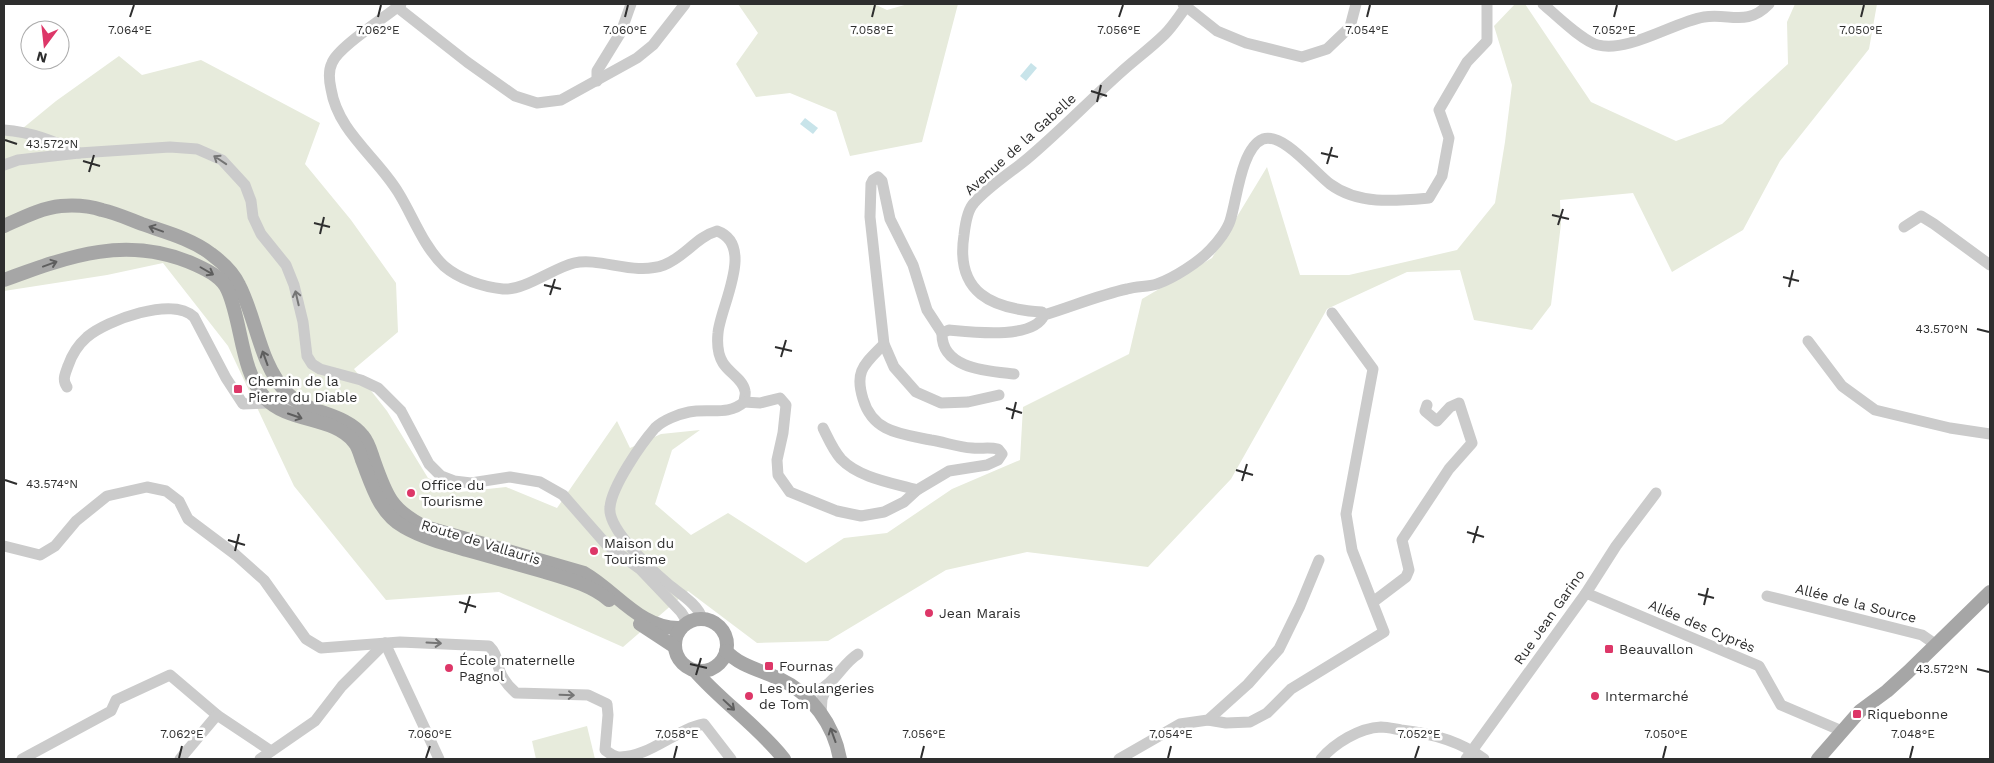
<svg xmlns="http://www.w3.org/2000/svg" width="1994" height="763" font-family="'Work Sans',sans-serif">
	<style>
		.green { fill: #e7ebdc }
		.water { fill: #c8e4ea }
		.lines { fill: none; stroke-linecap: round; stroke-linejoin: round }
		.minor { stroke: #cbcbcb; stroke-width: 11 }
		.major { stroke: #a6a6a6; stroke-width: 14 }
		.oneway { stroke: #757575 }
		.oneway2 { stroke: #5e5e5e }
		.ticks { fill: none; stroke: #2e2e2e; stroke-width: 2 }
		.poi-dot { fill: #dd3768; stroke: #fff; stroke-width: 2 }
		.labels { text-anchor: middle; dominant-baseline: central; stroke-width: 5; stroke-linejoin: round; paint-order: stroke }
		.street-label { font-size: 14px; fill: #2e2e2e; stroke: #fff }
		.poi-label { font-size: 14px; fill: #2e2e2e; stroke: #fff; text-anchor: start }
		.ticks-label { font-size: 12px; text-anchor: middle; fill: #2e2e2e; stroke: #fff; stroke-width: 5; stroke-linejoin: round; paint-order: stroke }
	</style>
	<rect width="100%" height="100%" fill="#fff"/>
	<g class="green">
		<polygon points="738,4 874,4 887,10 908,4 958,4 922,142 850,156 836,112 790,93 756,97 736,64 758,33"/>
		<polygon points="1515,4 1525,4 1591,102 1676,141 1722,124 1788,64 1787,22 1795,4 1877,4 1869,49 1780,161 1743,230 1672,272 1633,193 1560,200 1561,224 1551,305 1532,330 1474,320 1460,270 1407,272 1327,309 1231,479 1148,567 1027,552 946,570 828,641 757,643 688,591 623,647 499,592 386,600 294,486 228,346 163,263 107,275 4,291 4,134 17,133 56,101 119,56 142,75 201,60 320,123 305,164 351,220 396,283 398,332 354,369 387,411 428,478 460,492 506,487 557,508 617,421 630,448 661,434 700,430 672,450 655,504 691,535 728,513 806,563 844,538 887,533 952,489 1020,460 1023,407 1129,354 1142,299 1212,258 1267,167 1300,275 1349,275 1457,250 1495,203 1505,142 1512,85 1494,26"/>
		<polygon points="587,726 595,759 536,759 532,741"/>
	</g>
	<g class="water">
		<polygon points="1031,63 1037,68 1026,81 1020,76"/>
		<polygon points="805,118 818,128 813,134 800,124"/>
	</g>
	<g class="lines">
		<g class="minor">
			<path d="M401 4C386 17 338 47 332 63 328 71 329 80 331 89 338 132 376 156 398 192 413 216 423 246 444 266 459 279 483 287 503 289 524 291 553 268 574 263 601 257 634 276 664 265 685 257 696 237 717 231 756 245 720 307 718 333 717 343 718 355 723 363 729 373 743 379 745 391 746 394 744 399 744 402 729 416 708 408 689 412 679 414 663 420 655 428 641 444 612 486 610 507 607 529 652 570 668 584 679 593 699 605 702 619"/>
			<polyline points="1183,4 1217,31 1246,43 1302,57 1327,49 1350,27 1356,4"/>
			<path d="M1543 4C1556 15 1582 41 1598 45 1628 53 1674 22 1704 17 1730 13 1747 27 1769 4"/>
			<polyline points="397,7 467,62 515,96 537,103 561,100 637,58 653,45 685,4"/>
			<polyline points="597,81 597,71 621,32 631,4"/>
			<path d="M4 130C31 132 54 141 79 153"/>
			<polyline points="4,165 18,160 79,153 170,147 197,149 222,160 245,185 251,201 253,217 261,234 286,265 294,285 303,322 307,356 312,364 320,369 361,380 378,388 401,411 429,464 441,476 454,481 471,483 510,477 540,482 563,495 606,544 640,569 681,612 688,623"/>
			<polyline points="1904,227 1921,216 1934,224 1990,265"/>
			<path d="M1044 315C1071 307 1099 295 1127 289 1137 286 1148 287 1157 284 1174 278 1199 262 1211 249 1218 242 1227 230 1230 221 1237 200 1241 148 1263 139 1283 132 1314 172 1330 184 1358 205 1396 201 1429 198L1442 176 1449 138 1439 110 1467 62 1487 41V4"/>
			<polyline points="942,333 927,310 913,265 890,219 882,181 878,177 873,180 871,184 870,217 884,344 894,367 916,392 941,403 968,402 999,395"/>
			<polyline points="1808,341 1842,386 1875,410 1950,428 1990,434"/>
			<path d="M1014 374C988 371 941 369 942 333L949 330C971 332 1034 340 1044 315L1042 312C992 309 955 293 964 235 965 226 967 210 974 203 988 187 1010 173 1027 159 1059 132 1088 102 1119 74 1134 60 1151 48 1165 34 1173 26 1179 16 1186 7"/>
			<path d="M67 387C62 380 65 374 68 366 72 354 78 345 87 337 107 320 173 296 194 317L226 378 243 404 271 403 277 400 298 402"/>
			<path d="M744 402 760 403 780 398 786 405 783 433 777 460 778 475 790 492 837 511 861 516 884 512 904 502 917 490 949 471 987 465 998 460 1002 454 998 449C989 447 981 449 972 448 958 447 944 442 931 440 902 434 873 433 863 399 854 370 865 364 884 344"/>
			<path d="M823 428C828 438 833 450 841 459 859 478 893 483 917 490"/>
			<path d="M4 546 40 555 55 546 76 521 107 496 147 487 166 491 179 501 188 519 236 555 264 580 306 639 321 648 400 642 489 646C497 654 496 659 499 669 502 678 509 687 516 693L588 695 607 704 608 715 605 750C609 753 615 757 619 757 648 758 676 729 704 724L731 759"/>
			<polyline points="1586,593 1759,666 1781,705 1842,731"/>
			<polyline points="1767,596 1922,635 1935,644"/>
			<polyline points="1373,602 1406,577 1409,570 1402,540 1449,469 1472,443 1459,403 1450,407 1437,421 1425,411 1427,405"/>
			<polyline points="385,643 439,759"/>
			<path d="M803 694C808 693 814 692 819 690 835 683 843 663 858 654"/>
			<polyline points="821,713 822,699 828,684"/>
			<polyline points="1208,720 1226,723 1250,722 1267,713 1291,689 1384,632 1352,550 1346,514 1373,369 1332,313"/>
			<polyline points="22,759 111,711 116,700 170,675 217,715 271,751"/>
			<polyline points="180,759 217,715"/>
			<polyline points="260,759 315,721 342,686 385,643"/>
			<polyline points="1119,759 1180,724 1208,720 1248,684 1279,649 1300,606 1319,560"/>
			<path d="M1321 759C1335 743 1359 728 1381 727 1387 727 1395 729 1401 730 1430 733 1460 741 1484 759"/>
			<polyline points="1466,759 1586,593 1616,546 1656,493"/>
		</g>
		<g class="major">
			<path d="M4 226C22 218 41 208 61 206 74 205 90 206 102 210 116 213 129 219 142 224 165 232 192 239 211 254 222 262 233 272 239 285 257 320 259 362 286 392 307 415 343 411 363 436 369 443 371 453 374 461 386 495 391 510 425 527L584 573C616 591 641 630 681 628"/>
			<path d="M4 280C69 256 128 234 196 265 209 271 223 278 228 291 242 323 241 372 265 398 288 423 334 416 354 442 358 446 360 454 362 460 372 485 379 513 404 527 423 538 446 544 467 550 493 557 519 565 545 572 568 579 591 585 609 600"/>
			<circle cx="701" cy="645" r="26"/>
			<polyline points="640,624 675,647"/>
			<path d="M726 651C741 667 761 670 780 679 812 694 834 725 840 759"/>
			<path d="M695 671C722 702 758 726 784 759"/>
			<polyline points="1818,759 1860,711 1887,691 1908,672 1990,592"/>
		</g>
	</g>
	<defs><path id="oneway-shaft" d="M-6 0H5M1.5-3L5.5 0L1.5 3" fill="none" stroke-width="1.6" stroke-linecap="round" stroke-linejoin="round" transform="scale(1.25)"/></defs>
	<g class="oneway">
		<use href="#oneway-shaft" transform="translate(220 160) rotate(-146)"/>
		<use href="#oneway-shaft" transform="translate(297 298) rotate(-103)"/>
		<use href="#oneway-shaft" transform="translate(434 643) rotate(3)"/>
		<use href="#oneway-shaft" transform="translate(567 695) rotate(2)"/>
	</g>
	<g class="oneway2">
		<use href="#oneway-shaft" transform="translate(156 229) rotate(-160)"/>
		<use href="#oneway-shaft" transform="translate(50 264) rotate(-20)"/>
		<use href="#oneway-shaft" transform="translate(207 271) rotate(30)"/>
		<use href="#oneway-shaft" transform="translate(265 358) rotate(-110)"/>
		<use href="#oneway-shaft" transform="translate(295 416) rotate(19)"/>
		<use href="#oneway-shaft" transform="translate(729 705) rotate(43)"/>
		<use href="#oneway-shaft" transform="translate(833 735) rotate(-110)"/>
	</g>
	<path class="ticks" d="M130 17 134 5M378 17 381 5M625 17 628 5M872 17 875 5M1119 17 1123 5M1367 17 1370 5M1614 17 1617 5M1861 17 1864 5M1091 91 1107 96M1097 102 1101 85M5 140 17 144M1321 153 1338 157M83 161 100 166M1327 164 1332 147M89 172 94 155M1552 215 1569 219M314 223 330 227M1558 225 1563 209M320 234 324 217M1783 277 1799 281M544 285 561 289M1789 287 1793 270M550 295 555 279M1977 329 1989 332M775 347 792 351M781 357 786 340M1006 408 1022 413M1012 419 1016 402M1236 470 1253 475M5 480 17 484M1242 481 1247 464M1467 532 1484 537M228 540 245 545M1473 543 1478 526M235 551 239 534M1698 594 1714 598M459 602 476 607M1704 605 1708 588M465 613 470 596M690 664 707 668M1977 669 1989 672M696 675 701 658M179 758 182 746M426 758 430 746M674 758 677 746M921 758 924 746M1168 758 1171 746M1415 758 1419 746M1663 758 1666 746M1910 758 1913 746"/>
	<g class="poi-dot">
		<rect x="233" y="384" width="10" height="10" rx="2.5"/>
		<circle cx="411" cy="493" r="5"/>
		<circle cx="594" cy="551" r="5"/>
		<circle cx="929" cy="613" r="5"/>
		<rect x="1604" y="644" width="10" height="10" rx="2.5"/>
		<rect x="764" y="661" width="10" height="10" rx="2.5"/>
		<circle cx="449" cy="668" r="5"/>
		<circle cx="749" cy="696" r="5"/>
		<circle cx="1595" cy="696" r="5"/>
		<rect x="1852" y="709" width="10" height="10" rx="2.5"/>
	</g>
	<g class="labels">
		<g class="street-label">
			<text transform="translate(1020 144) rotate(-42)">Avenue de la Gabelle</text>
			<text transform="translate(481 542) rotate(17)">Route de Vallauris</text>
			<text transform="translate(1856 603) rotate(14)">Allée de la Source</text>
			<text transform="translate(1549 617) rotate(-55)">Rue Jean Garino</text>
			<text transform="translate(1702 626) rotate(23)">Allée des Cyprès</text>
		</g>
		<g class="poi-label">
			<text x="248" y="381">Chemin de la<tspan x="248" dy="16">Pierre du Diable</tspan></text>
			<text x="421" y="485">Office du<tspan x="421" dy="16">Tourisme</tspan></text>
			<text x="604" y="543">Maison du<tspan x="604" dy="16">Tourisme</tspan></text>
			<text x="939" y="613">Jean Marais</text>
			<text x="1619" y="649">Beauvallon</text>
			<text x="459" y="660">École maternelle<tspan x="459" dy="16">Pagnol</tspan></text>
			<text x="779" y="666">Fournas</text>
			<text x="759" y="688">Les boulangeries<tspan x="759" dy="16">de Tom</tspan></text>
			<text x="1605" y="696">Intermarché</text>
			<text x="1867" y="714">Riquebonne</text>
		</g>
	</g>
	<g class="ticks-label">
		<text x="130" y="34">7.064°E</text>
		<text x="378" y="34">7.062°E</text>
		<text x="625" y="34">7.060°E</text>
		<text x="872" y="34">7.058°E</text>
		<text x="1119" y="34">7.056°E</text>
		<text x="1367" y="34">7.054°E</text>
		<text x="1614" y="34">7.052°E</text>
		<text x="1861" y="34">7.050°E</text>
		<text x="52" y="148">43.572°N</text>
		<text x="1942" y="333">43.570°N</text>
		<text x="52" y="488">43.574°N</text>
		<text x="1942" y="673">43.572°N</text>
		<text x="182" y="738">7.062°E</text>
		<text x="430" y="738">7.060°E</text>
		<text x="677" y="738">7.058°E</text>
		<text x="924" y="738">7.056°E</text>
		<text x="1171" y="738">7.054°E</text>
		<text x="1419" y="738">7.052°E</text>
		<text x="1666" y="738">7.050°E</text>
		<text x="1913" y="738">7.048°E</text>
	</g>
	<rect width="1994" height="763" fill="none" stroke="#2e2e2e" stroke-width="10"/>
	<g transform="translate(45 45) rotate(195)"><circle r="24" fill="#ffffff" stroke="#ababab"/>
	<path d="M0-4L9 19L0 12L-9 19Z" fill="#dd3768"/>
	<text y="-8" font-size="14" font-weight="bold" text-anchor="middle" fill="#2e2e2e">N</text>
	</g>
</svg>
